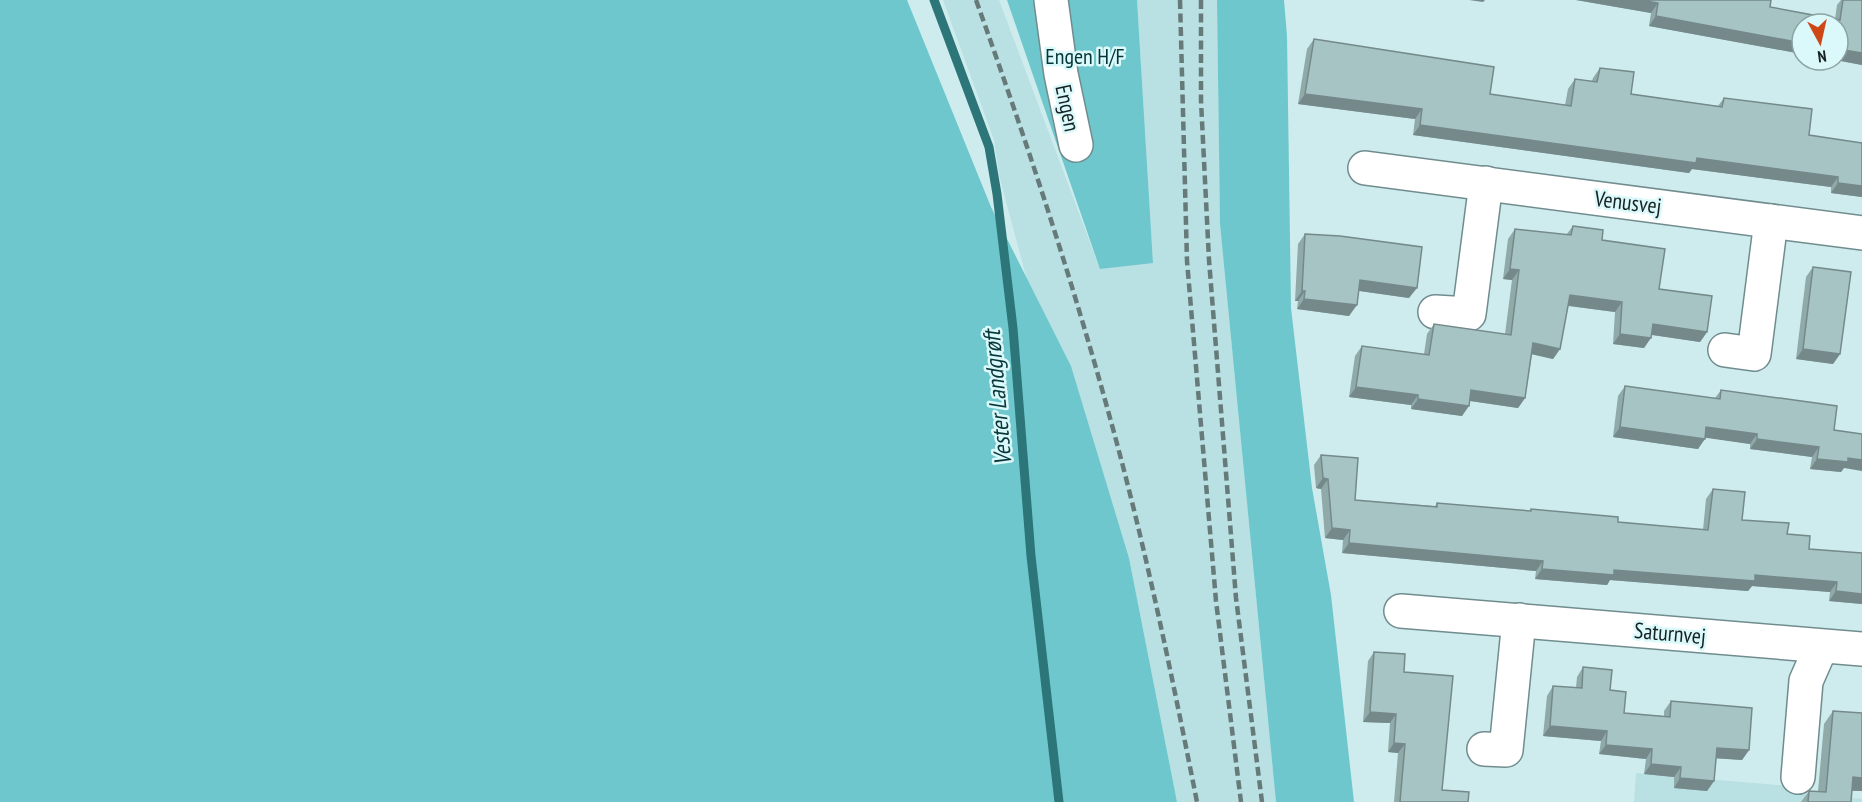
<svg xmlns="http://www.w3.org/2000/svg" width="1862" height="802" font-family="'PT Sans Narrow',sans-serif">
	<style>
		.built { fill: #b9e0e2 }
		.green { fill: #6dc7cc }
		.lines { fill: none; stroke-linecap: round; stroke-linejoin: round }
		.stream { stroke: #2c7578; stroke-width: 9 }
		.minor-casing { stroke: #718c8e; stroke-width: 36 }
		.minor { stroke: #fff; stroke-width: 33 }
		.rail { stroke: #677a7a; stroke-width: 4.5; stroke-dasharray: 9 4.5; stroke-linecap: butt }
		.wall { fill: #90a9a9 }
		.shaded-wall { fill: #75898a }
		.building { fill: #a7c4c5; stroke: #75898a; stroke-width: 1.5 }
		.labels { text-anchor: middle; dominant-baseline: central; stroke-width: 5; stroke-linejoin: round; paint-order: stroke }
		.park-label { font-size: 22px; fill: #043537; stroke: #dbf9fa }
		.street-label { font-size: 22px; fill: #162121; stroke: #dbf9fa }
		.water-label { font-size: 24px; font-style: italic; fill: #08373a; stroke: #dbf9fa }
	</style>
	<rect width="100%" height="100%" fill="#ceeced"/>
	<g class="built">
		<polygon points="943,0 999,0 1100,269 1153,262 1137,0 1217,0 1220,224 1276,802 1177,802 1129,558 1071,366 1027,280 999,175 994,140"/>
		<polygon points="1636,773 1790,786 1790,793 1862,799 1862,802 1634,802"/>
	</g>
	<g class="green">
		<polygon points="0,0 907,0 991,207 1071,366 1129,558 1177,802 0,802"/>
		<polygon points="1007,0 1137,0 1153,263 1100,269"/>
		<polygon points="1217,0 1284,0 1287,36 1291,308 1312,488 1331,595 1354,802 1276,802 1220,224"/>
	</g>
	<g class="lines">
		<polyline class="stream" points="934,0 989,147 997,194 1013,328 1031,556 1059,802"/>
		<defs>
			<g id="minor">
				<polyline points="1051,0 1061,74 1076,145"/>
				<polyline points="1365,168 1862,233"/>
				<polyline points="1435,312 1469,314 1486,183"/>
				<polyline points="1725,350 1754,354 1771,221"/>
				<polyline points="1401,611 1862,649"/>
				<polyline points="1484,749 1506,750 1519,620"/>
				<polyline points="1798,777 1806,681 1821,647"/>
			</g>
		</defs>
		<use href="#minor" class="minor-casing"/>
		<use href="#minor" class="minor"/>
		<g class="rail">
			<path d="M976 0C1028 145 1076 291 1116 440 1148 559 1173 681 1197 802"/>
			<polyline points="1180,0 1187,261 1216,601 1241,802"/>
			<polyline points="1201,0 1201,101 1209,260 1236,598 1262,802"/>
		</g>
	</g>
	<g class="wall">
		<polygon points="1576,0 1770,7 1835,19 1837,5 1841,0 1862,0 1862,65 1649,26 1651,13"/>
		<polygon points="1314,39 1490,94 1565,105 1568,89 1575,79 1592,81 1593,78 1600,68 1631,94 1718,106 1724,98 1809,135 1862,143 1862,197 1831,193 1831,187 1692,169 1689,173 1413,135 1415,119 1298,104 1307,49"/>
		<polygon points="1573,226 1602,240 1707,332 1700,342 1652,335 1644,348 1613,344 1615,312 1568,306 1560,349 1553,359 1532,354 1525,398 1518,408 1470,401 1462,416 1411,409 1411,405 1349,397 1355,356 1362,346 1424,354 1427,334 1434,324 1505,334 1512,280 1503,279 1508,239 1515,229 1566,235"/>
		<polygon points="1305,234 1409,298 1359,291 1349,316 1297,309 1298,301 1295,301 1298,244"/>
		<polygon points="1813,267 1840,354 1833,364 1796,359 1806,277"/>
		<polygon points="1625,386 1715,398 1721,390 1834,430 1844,468 1841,472 1810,469 1812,457 1750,449 1750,444 1705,437 1698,449 1613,437 1618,396"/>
		<polygon points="1321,455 1355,500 1435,506 1437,503 1530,511 1531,509 1618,522 1703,530 1706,499 1713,489 1742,520 1787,534 1809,549 1862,553 1862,604 1829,601 1830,592 1752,586 1748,591 1610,580 1607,585 1535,579 1536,571 1342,553 1343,540 1325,538 1321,489 1316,488 1314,465"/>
		<polygon points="1374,652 1404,672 1442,790 1468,802 1394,802 1398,753 1388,752 1390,723 1363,722 1368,661"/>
		<polygon points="1583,667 1610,690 1624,713 1664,716 1664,711 1671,701 1749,750 1742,760 1716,758 1714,781 1707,791 1674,788 1674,777 1644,774 1646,759 1599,754 1601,741 1543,736 1547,696 1553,686 1576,688 1577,677"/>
		<polygon points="1833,711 1862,713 1862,791 1852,791 1851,802 1801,802 1809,791 1818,791 1824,724"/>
	</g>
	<g class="shaded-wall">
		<polygon points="1469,0 1485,0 1483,2"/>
		<polygon points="1576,0 1641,0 1658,3 1651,13"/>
		<polygon points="1656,16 1802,43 1802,54 1649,26"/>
		<polygon points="1838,49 1862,53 1862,65 1836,60 1838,60"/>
		<polygon points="1305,94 1422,109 1415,119 1298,104"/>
		<polygon points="1420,125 1697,158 1838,177 1831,187 1692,169 1689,173 1413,135"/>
		<polygon points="1838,183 1862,186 1862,197 1831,193"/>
		<polygon points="1510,269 1519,270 1512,280 1503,279"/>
		<polygon points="1360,280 1417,288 1409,298 1353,290"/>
		<polygon points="1302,291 1305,291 1298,301 1295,301"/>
		<polygon points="1570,295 1622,302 1615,312 1563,305"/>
		<polygon points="1304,299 1357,305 1349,316 1297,309"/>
		<polygon points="1653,324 1707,332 1700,342 1646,334"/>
		<polygon points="1620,334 1651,338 1644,348 1613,344"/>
		<polygon points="1533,343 1560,349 1553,359 1526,353"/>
		<polygon points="1803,349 1840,354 1833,364 1796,359"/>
		<polygon points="1356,387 1418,395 1411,405 1349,397"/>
		<polygon points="1471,390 1525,398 1518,408 1464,400"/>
		<polygon points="1418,399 1469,406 1462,416 1411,409"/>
		<polygon points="1620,427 1705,439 1698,449 1613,437"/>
		<polygon points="1706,427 1757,434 1750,444 1700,437"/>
		<polygon points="1757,439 1819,447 1812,457 1750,449"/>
		<polygon points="1848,458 1862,460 1862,471 1844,468 1841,472 1810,469 1817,459"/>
		<polygon points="1323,478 1328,479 1321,489 1316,488"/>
		<polygon points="1332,528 1350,530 1343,540 1325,538"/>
		<polygon points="1349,543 1543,561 1536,571 1342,553"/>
		<polygon points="1542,569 1614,570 1755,575 1837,582 1830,592 1752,586 1748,591 1610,580 1607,585 1535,579"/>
		<polygon points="1836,591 1862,594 1862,604 1829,601"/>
		<polygon points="1370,712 1396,714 1390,723 1363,722"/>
		<polygon points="1550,726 1607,731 1601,741 1543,736"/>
		<polygon points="1394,743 1405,744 1398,753 1388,752"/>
		<polygon points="1606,745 1652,749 1646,759 1599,754"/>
		<polygon points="1717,748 1749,750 1742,760 1711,758"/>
		<polygon points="1651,764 1681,767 1674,777 1644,774"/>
		<polygon points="1853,777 1862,778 1862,791 1844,790"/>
		<polygon points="1680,778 1714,781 1707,791 1674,788"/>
	</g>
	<g class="building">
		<polygon points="1641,0 1771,0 1770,7 1840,20 1843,0 1862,0 1862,53 1838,49 1838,24 1802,24 1802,43 1656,16 1658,3"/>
		<polygon points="1314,39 1494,67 1490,94 1571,106 1575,79 1597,82 1600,68 1634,72 1631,94 1722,107 1724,98 1812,109 1809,135 1862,143 1862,186 1838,183 1838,177 1697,158 1696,163 1420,125 1422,109 1305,94"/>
		<polygon points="1573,226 1603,230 1602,240 1665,249 1659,289 1712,296 1707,332 1653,324 1651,338 1620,334 1622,302 1570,295 1560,349 1533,343 1525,398 1471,390 1469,406 1418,399 1418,395 1356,387 1362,346 1429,355 1434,324 1511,335 1519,270 1510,269 1515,229 1571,235"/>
		<polygon points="1305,234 1340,236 1422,247 1417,288 1360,280 1357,305 1304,299 1305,291 1302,291"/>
		<polygon points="1813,267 1851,272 1840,354 1803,349"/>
		<polygon points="1625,386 1720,399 1721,390 1837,406 1834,430 1862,434 1862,460 1848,458 1848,462 1817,459 1819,447 1757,439 1757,434 1706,427 1705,439 1620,427"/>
		<polygon points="1321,455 1358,458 1355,500 1437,507 1437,503 1531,511 1531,509 1618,517 1618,522 1708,530 1713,489 1745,492 1742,520 1789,523 1787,534 1810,536 1809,549 1862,553 1862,594 1836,591 1837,582 1755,575 1755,581 1614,570 1614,575 1542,569 1543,561 1349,543 1350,530 1332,528 1328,479 1323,478"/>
		<polygon points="1374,652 1405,654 1404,672 1453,676 1442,790 1469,792 1468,802 1400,802 1405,744 1394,743 1396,714 1370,712"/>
		<polygon points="1583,667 1612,670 1610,690 1626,692 1624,713 1670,717 1671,701 1752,708 1749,750 1717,748 1714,781 1680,778 1681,767 1651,764 1652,749 1606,745 1607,731 1550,726 1553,686 1582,688"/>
		<polygon points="1833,711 1862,713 1862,778 1853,777 1851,802 1808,802 1809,791 1826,792"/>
	</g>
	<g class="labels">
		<g class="park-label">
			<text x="1085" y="56">Engen H/F</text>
		</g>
		<g class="street-label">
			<text transform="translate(1068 108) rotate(78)">Engen</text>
			<text transform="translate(1628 202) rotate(7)">Venusvej</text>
			<text transform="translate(1670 633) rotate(5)">Saturnvej</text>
		</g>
		<g class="water-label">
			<text transform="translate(997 398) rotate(-95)">Vester Landgrøft</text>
		</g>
	</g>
	<g transform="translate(1820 42) rotate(172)"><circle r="28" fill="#dbf9fa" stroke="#8ca3a3" stroke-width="1.5"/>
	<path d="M0-4.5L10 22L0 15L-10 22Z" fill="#ce4716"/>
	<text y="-9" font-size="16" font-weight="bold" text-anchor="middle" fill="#162121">N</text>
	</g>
</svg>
